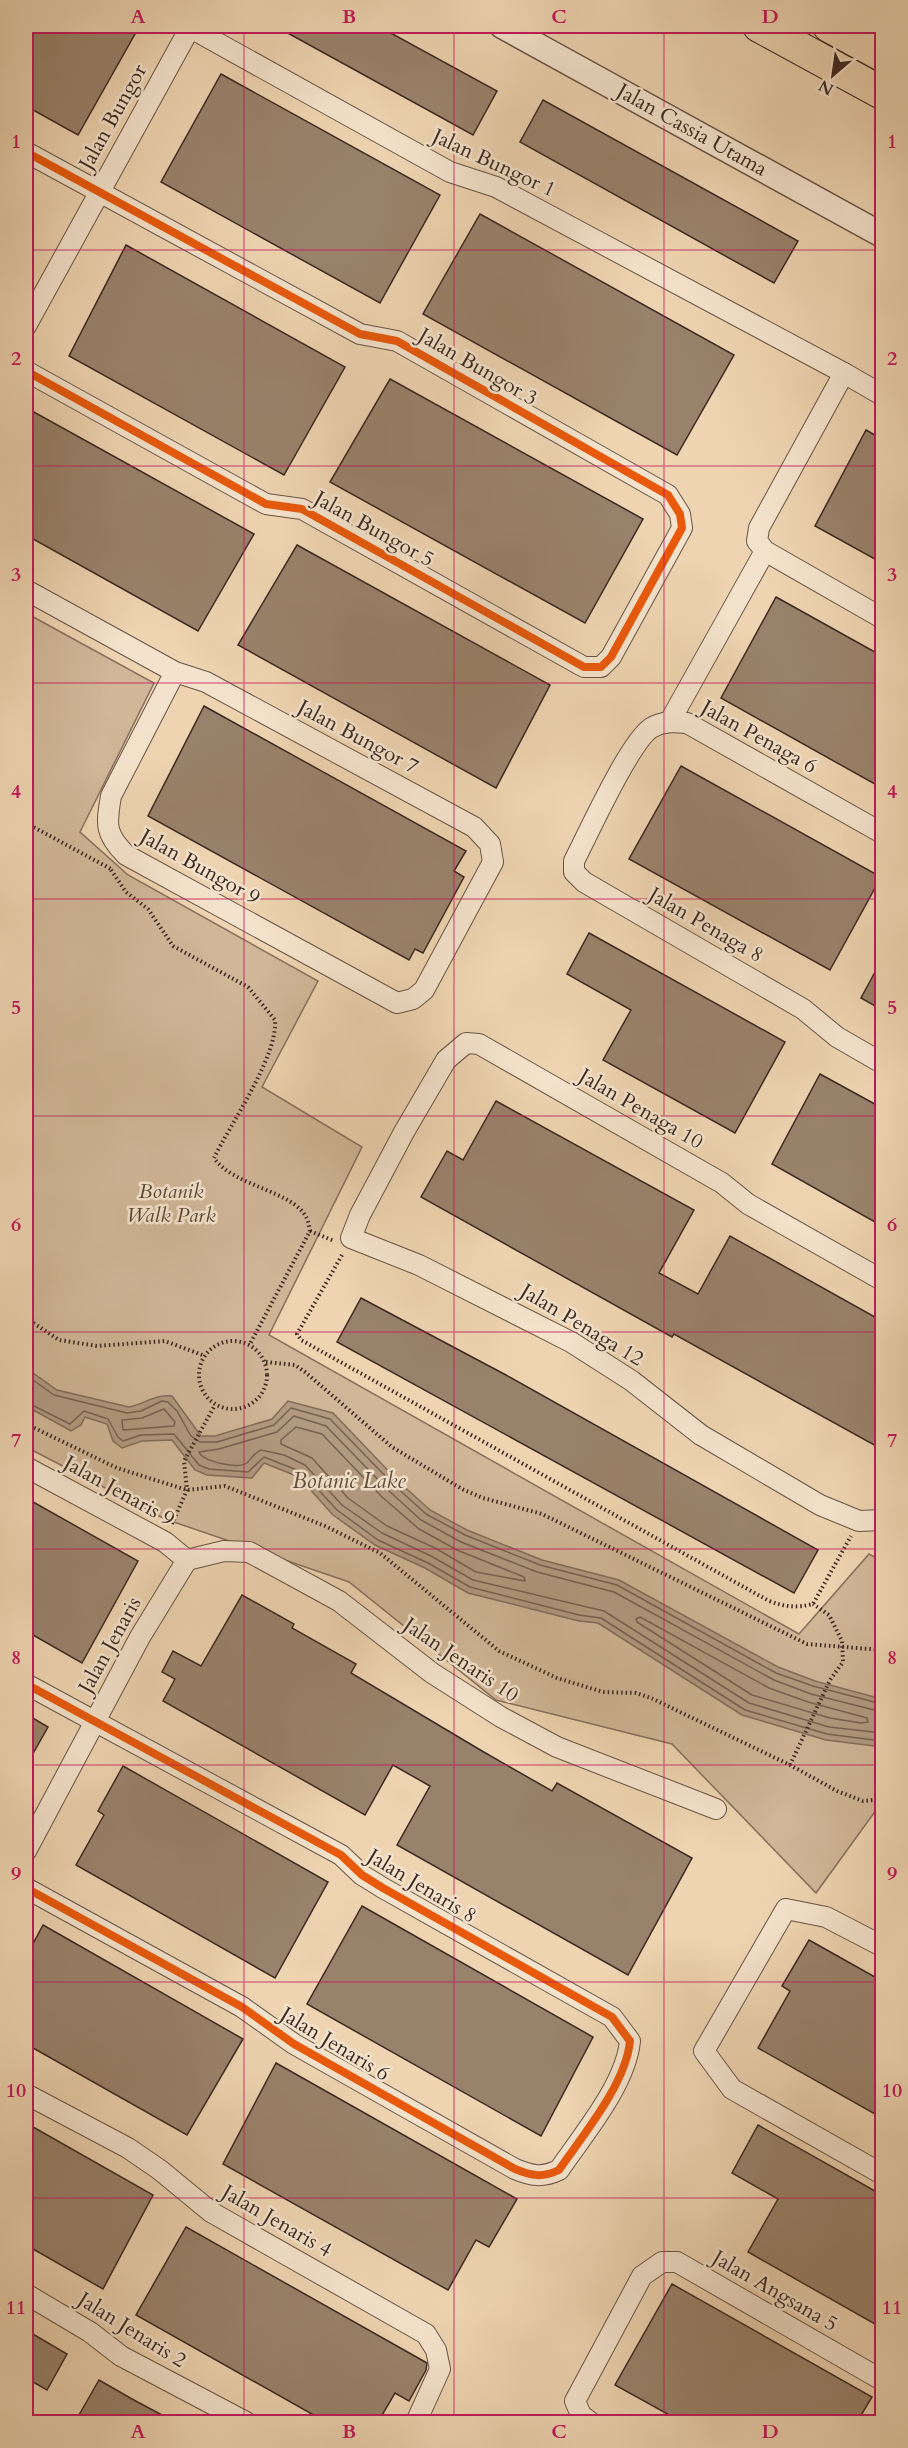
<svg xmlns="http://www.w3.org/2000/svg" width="908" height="2448" font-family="Cardo,serif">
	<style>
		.green { fill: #d0b798; stroke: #86705c; stroke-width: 1.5 }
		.water { fill: #b19a80; stroke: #826d5a; stroke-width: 1.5 }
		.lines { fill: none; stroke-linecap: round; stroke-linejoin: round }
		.shore { stroke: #766250; stroke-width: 1.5 }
		.building { fill: #99826b; stroke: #3c2920; stroke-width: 1.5 }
		.minor-casing { stroke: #685444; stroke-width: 22 }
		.tertiary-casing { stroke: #685444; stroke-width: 27 }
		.primary-casing { stroke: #3c2920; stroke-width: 34 }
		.path { stroke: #3c2920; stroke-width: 4; stroke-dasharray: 1.5 3; stroke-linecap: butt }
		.minor { stroke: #f4e3cc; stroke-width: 20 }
		.tertiary { stroke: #f4e3cc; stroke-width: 24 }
		.primary { stroke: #eed4b1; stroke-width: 32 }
		.cycleway-casing { stroke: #f4e3cc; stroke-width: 11 }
		.cycleway { stroke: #e8590c; stroke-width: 8 }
		.grid { fill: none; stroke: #c2185b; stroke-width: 1.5; stroke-opacity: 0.55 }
		.labels { text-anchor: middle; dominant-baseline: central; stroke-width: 5; stroke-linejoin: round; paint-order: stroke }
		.street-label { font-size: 21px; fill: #3c2920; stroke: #f4e3cc }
		.park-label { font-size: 21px; font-style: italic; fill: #5a4538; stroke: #f4e3cc }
		.water-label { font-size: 22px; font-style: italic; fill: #5f4b3d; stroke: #f4e3cc }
		.neatline { fill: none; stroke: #c2185b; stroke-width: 2 }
		.grid-label { font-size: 20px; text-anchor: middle; font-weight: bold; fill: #c2185b }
	</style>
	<rect width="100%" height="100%" fill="#eed4b1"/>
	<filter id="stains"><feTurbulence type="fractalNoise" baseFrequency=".00333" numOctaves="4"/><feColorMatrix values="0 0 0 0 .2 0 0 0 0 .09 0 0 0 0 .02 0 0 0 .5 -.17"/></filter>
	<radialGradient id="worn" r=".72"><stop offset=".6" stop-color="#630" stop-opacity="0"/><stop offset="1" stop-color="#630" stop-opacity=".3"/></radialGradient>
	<polygon class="green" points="26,613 154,683 80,832 128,875 318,981 262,1087 362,1147 269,1335 799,1634 869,1554 882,1561 882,1806 879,1806 816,1893 672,1744 496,1700 349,1582 165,1519 26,1447"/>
	<path class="water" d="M26 1368 57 1390 129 1407C144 1404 156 1394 172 1396L201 1436H215L272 1419 288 1401 333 1413 398 1481 430 1510 467 1530 542 1560 619 1580 778 1667 815 1681 882 1699V1747L826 1740 742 1715 598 1623 579 1621 468 1593 425 1568 375 1545 333 1515 299 1477 264 1463 252 1478 207 1475 195 1470 172 1440 142 1441 122 1448 113 1441 107 1424 85 1417 81 1425 71 1431 26 1406Z"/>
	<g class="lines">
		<g class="shore">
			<polyline points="26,1375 54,1395 127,1413 141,1411 162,1401 168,1402 177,1411 191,1436 200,1442 217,1442 274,1425 291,1408 330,1419 394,1485 426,1514 465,1535 540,1565 617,1585 776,1673 813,1686 882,1704"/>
			<polyline points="26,1402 70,1424 84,1411 108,1419 118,1437 123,1441 141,1435 174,1434 199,1465 209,1469 248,1472 264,1457 302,1472 337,1510 378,1540 428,1563 470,1587 579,1615 601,1618 745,1710 827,1734 882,1741"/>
			<polygon points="164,1409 175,1422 174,1426 123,1430 122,1420 142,1418"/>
			<polygon points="296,1427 322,1434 382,1497 419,1529 457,1550 524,1577 525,1581 476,1572 435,1548 387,1526 348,1498 312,1458 281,1444 281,1440"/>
			<polygon points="640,1617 769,1688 808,1702 867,1718 868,1722 861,1723 830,1718 752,1695 637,1622 636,1619"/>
			<path d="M882 1712 811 1694 774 1680 614 1592 537 1572 461 1542 421 1520 389 1491 326 1426 294 1416 277 1432 219 1449 199 1452C203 1462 238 1469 247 1463 252 1458 254 1453 261 1450L284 1455 305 1465 342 1505 382 1533 431 1556 473 1580 604 1611 749 1703 829 1727 882 1733"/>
		</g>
	</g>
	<g class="building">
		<polygon points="26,26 119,26 135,34 78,135 26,106"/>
		<polygon points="275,26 378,26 497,91 473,135"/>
		<polygon points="221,74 440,195 380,303 161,182"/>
		<polygon points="543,100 798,241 774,283 520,142"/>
		<polygon points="480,214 734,355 677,455 423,314"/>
		<polygon points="126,245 345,367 284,475 69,356"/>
		<polygon points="390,379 643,519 585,623 330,482"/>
		<polygon points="32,411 254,534 198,631 26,535 26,422"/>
		<polygon points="866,430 882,439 882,563 815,526"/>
		<polygon points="297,545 550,685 496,788 238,645"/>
		<polygon points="776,597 882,656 882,788 721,698"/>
		<polygon points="204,706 466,851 454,871 464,877 423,953 415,949 409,960 148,816"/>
		<polygon points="681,766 881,877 830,970 629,859"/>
		<polygon points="589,933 785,1042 735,1133 603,1060 631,1010 567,974"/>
		<polygon points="882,959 882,1010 861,998"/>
		<polygon points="820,1074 882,1108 882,1226 772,1164"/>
		<polygon points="496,1101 694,1210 659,1273 698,1294 730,1236 882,1321 882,1435 876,1446 674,1334 672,1337 421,1197 447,1151 463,1160"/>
		<polygon points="361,1298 506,1375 818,1550 794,1593 337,1342"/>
		<polygon points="26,1498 138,1561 82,1663 26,1631"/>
		<polygon points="242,1595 294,1624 292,1628 356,1664 351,1673 482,1751 552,1791 557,1783 692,1858 628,1975 397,1845 430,1786 393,1765 365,1815 163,1701 175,1679 162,1672 173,1651 201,1666"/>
		<polygon points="26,1714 48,1727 26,1766"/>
		<polygon points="123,1766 328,1882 275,1978 76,1865 104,1815 98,1811"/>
		<polygon points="362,1906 593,2037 541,2136 307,2004"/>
		<polygon points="43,1925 243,2039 187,2135 26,2044 26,1957"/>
		<polygon points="809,1940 882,1981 882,2118 758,2048 790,1991 782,1986"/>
		<polygon points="276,2063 517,2199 489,2247 476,2240 448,2290 223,2164"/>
		<polygon points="26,2123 153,2195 103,2289 26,2245"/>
		<polygon points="758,2125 882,2195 882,2328 748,2252 778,2199 732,2173"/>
		<polygon points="186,2227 427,2363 426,2370 409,2401 395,2393 378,2422 326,2422 136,2315"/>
		<polygon points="672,2284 872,2397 857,2422 682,2422 615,2385"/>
		<polygon points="26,2330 67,2354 47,2390 26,2378"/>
		<polygon points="99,2380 132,2399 175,2422 75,2422"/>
	</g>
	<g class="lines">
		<defs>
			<g id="minor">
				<polyline points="187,26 450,172 496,187 844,373"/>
				<polyline points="26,152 360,334 397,341 668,495 680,514 682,528 611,657 601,667 584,667 302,509 266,504 26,371"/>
				<polyline points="26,326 191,26"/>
				<polyline points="882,395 844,373 759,528 757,541 765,551 882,618"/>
				<path d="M26 590 175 672 206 682 474 827 490 844 493 862 424 990 413 999 397 1003 126 855C105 834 106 825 111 796L175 672"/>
				<polyline points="670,721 765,551"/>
				<path d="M882 833 687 723C674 722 663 721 651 728 629 743 588 834 574 861V872L584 882 803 1009 837 1037 882 1063"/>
				<polyline points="882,1280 748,1204 722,1183 479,1044 466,1043 446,1060 404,1132 360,1215 351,1238 419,1265 571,1342 632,1381 701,1435 820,1505 859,1521 882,1520"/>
				<polyline points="26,1467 165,1542 187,1560"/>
				<polyline points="187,1560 224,1551 249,1552 339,1601 432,1673 501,1717 557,1747 716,1809"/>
				<path d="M26 1684 341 1855 362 1875 383 1888 612 2017 630 2041C626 2084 583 2135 559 2170 542 2178 532 2176 515 2169L294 2044 242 2007 26 1888"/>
				<polyline points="26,1851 140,1637 187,1560"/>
				<polyline points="882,1946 826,1917 786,1909 704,2051 732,2089 882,2174"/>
				<polyline points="26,2094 128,2148 160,2170 211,2212 426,2334 436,2350 440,2369 416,2422"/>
				<polyline points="26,2294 90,2332 121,2356 246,2422"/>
				<polyline points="590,2422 581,2415 575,2401 642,2276 662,2262 677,2262 882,2380"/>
			</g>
			<polyline id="tertiary" points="502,26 882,235"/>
			<g id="primary">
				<polyline points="759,26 882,93"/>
				<polyline points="829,26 882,55"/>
			</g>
		</defs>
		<use href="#minor" class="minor-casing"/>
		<use href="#tertiary" class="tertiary-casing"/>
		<use href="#primary" class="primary-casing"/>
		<g class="path">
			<polyline points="26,823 111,869"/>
			<path d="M111 870 126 892 148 909 173 946 248 987 275 1020C278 1056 231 1123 214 1158 233 1186 293 1191 306 1217 308 1220 309 1226 310 1231L250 1344"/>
			<polyline points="310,1231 334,1241"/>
			<path d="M342 1255 297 1334 301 1340 769 1601C785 1607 796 1608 813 1604L851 1536"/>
			<polyline points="26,1318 59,1340 97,1346 165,1341 205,1356"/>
			<circle cx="233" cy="1375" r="34"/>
			<polyline points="266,1362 295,1365 305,1372 392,1447 462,1489 483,1498 542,1514 807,1644 882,1650"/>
			<polyline points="26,1424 117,1468 187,1490 225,1486 325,1526 380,1553 499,1651 557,1678 603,1692 636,1693 651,1698 790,1765 837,1791 863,1801 882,1799"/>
			<polyline points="172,1524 187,1490 184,1461 215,1405"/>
			<polyline points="790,1765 830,1680 843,1662 842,1641 829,1615 813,1604"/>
		</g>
		<use href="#minor" class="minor"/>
		<use href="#tertiary" class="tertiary"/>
		<use href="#primary" class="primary"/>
		<defs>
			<g id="cycleway">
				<polyline points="26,152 360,334 397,341 668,495 680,514 682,528 611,657 601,667 584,667 302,509 266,504 26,371"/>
				<path d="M26 1684 341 1855 362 1875 383 1888 612 2017 630 2041C626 2084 583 2135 559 2170 542 2178 532 2176 515 2169L294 2044 242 2007 26 1888"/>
			</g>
		</defs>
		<use href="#cycleway" class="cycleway-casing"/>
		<use href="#cycleway" class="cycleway"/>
	</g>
	<path class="grid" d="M244 26V2422M454 26V2422M664 26V2422M26 250H882M26 466H882M26 683H882M26 899H882M26 1116H882M26 1332H882M26 1549H882M26 1765H882M26 1982H882M26 2198H882"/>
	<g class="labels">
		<g class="street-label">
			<text transform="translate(113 117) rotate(-61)">Jalan Bungor</text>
			<text transform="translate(692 130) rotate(29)">Jalan Cassia Utama</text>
			<text transform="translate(494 163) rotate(25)">Jalan Bungor 1</text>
			<text transform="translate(478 367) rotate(30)">Jalan Bungor 3</text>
			<text transform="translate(374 529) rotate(29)">Jalan Bungor 5</text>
			<text transform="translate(358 737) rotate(28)">Jalan Bungor 7</text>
			<text transform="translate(759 737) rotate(29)">Jalan Penaga 6</text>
			<text transform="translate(200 867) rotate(29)">Jalan Bungor 9</text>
			<text transform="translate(706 925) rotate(30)">Jalan Penaga 8</text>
			<text transform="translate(641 1109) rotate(30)">Jalan Penaga 10</text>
			<text transform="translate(582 1325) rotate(31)">Jalan Penaga 12</text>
			<text transform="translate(119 1491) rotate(29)">Jalan Jenaris 9</text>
			<text transform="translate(110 1645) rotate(-61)">Jalan Jenaris</text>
			<text transform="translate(461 1660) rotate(34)">Jalan Jenaris 10</text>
			<text transform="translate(422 1886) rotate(31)">Jalan Jenaris 8</text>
			<text transform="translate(335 2044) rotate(31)">Jalan Jenaris 6</text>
			<text transform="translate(277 2221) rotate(30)">Jalan Jenaris 4</text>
			<text transform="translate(775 2291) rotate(30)">Jalan Angsana 5</text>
			<text transform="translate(132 2330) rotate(32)">Jalan Jenaris 2</text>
		</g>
		<g class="park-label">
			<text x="171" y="1191">Botanik<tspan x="171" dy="24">Walk Park</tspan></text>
		</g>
		<g class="water-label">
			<text x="349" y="1481">Botanic Lake</text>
		</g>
	</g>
	<rect width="908" height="2448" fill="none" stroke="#eed4b1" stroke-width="66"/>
	<g transform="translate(833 75) rotate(209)" stroke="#f4e3cc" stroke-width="4.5" paint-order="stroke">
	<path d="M0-4.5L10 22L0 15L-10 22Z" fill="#3c2920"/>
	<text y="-9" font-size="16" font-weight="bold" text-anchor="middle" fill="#3c2920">N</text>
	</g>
	<rect x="33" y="33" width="842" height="2382" class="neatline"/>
	<g class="grid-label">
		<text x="138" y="23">A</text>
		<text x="349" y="23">B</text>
		<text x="559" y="23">C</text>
		<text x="770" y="23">D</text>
		<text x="16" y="148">1</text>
		<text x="892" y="148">1</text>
		<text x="16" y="365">2</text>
		<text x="892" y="365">2</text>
		<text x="16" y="581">3</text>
		<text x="892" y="581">3</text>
		<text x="16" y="798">4</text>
		<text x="892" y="798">4</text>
		<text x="16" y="1014">5</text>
		<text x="892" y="1014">5</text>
		<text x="16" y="1231">6</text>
		<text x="892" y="1231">6</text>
		<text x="16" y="1447">7</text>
		<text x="892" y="1447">7</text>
		<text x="16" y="1664">8</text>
		<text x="892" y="1664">8</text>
		<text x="16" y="1880">9</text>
		<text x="892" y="1880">9</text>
		<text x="16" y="2097">10</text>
		<text x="892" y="2097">10</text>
		<text x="16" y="2314">11</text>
		<text x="892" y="2314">11</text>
		<text x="138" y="2438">A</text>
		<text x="349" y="2438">B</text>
		<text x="559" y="2438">C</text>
		<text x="770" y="2438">D</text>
	</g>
	<rect width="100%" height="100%" filter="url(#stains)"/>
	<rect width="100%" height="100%" fill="url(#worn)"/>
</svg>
